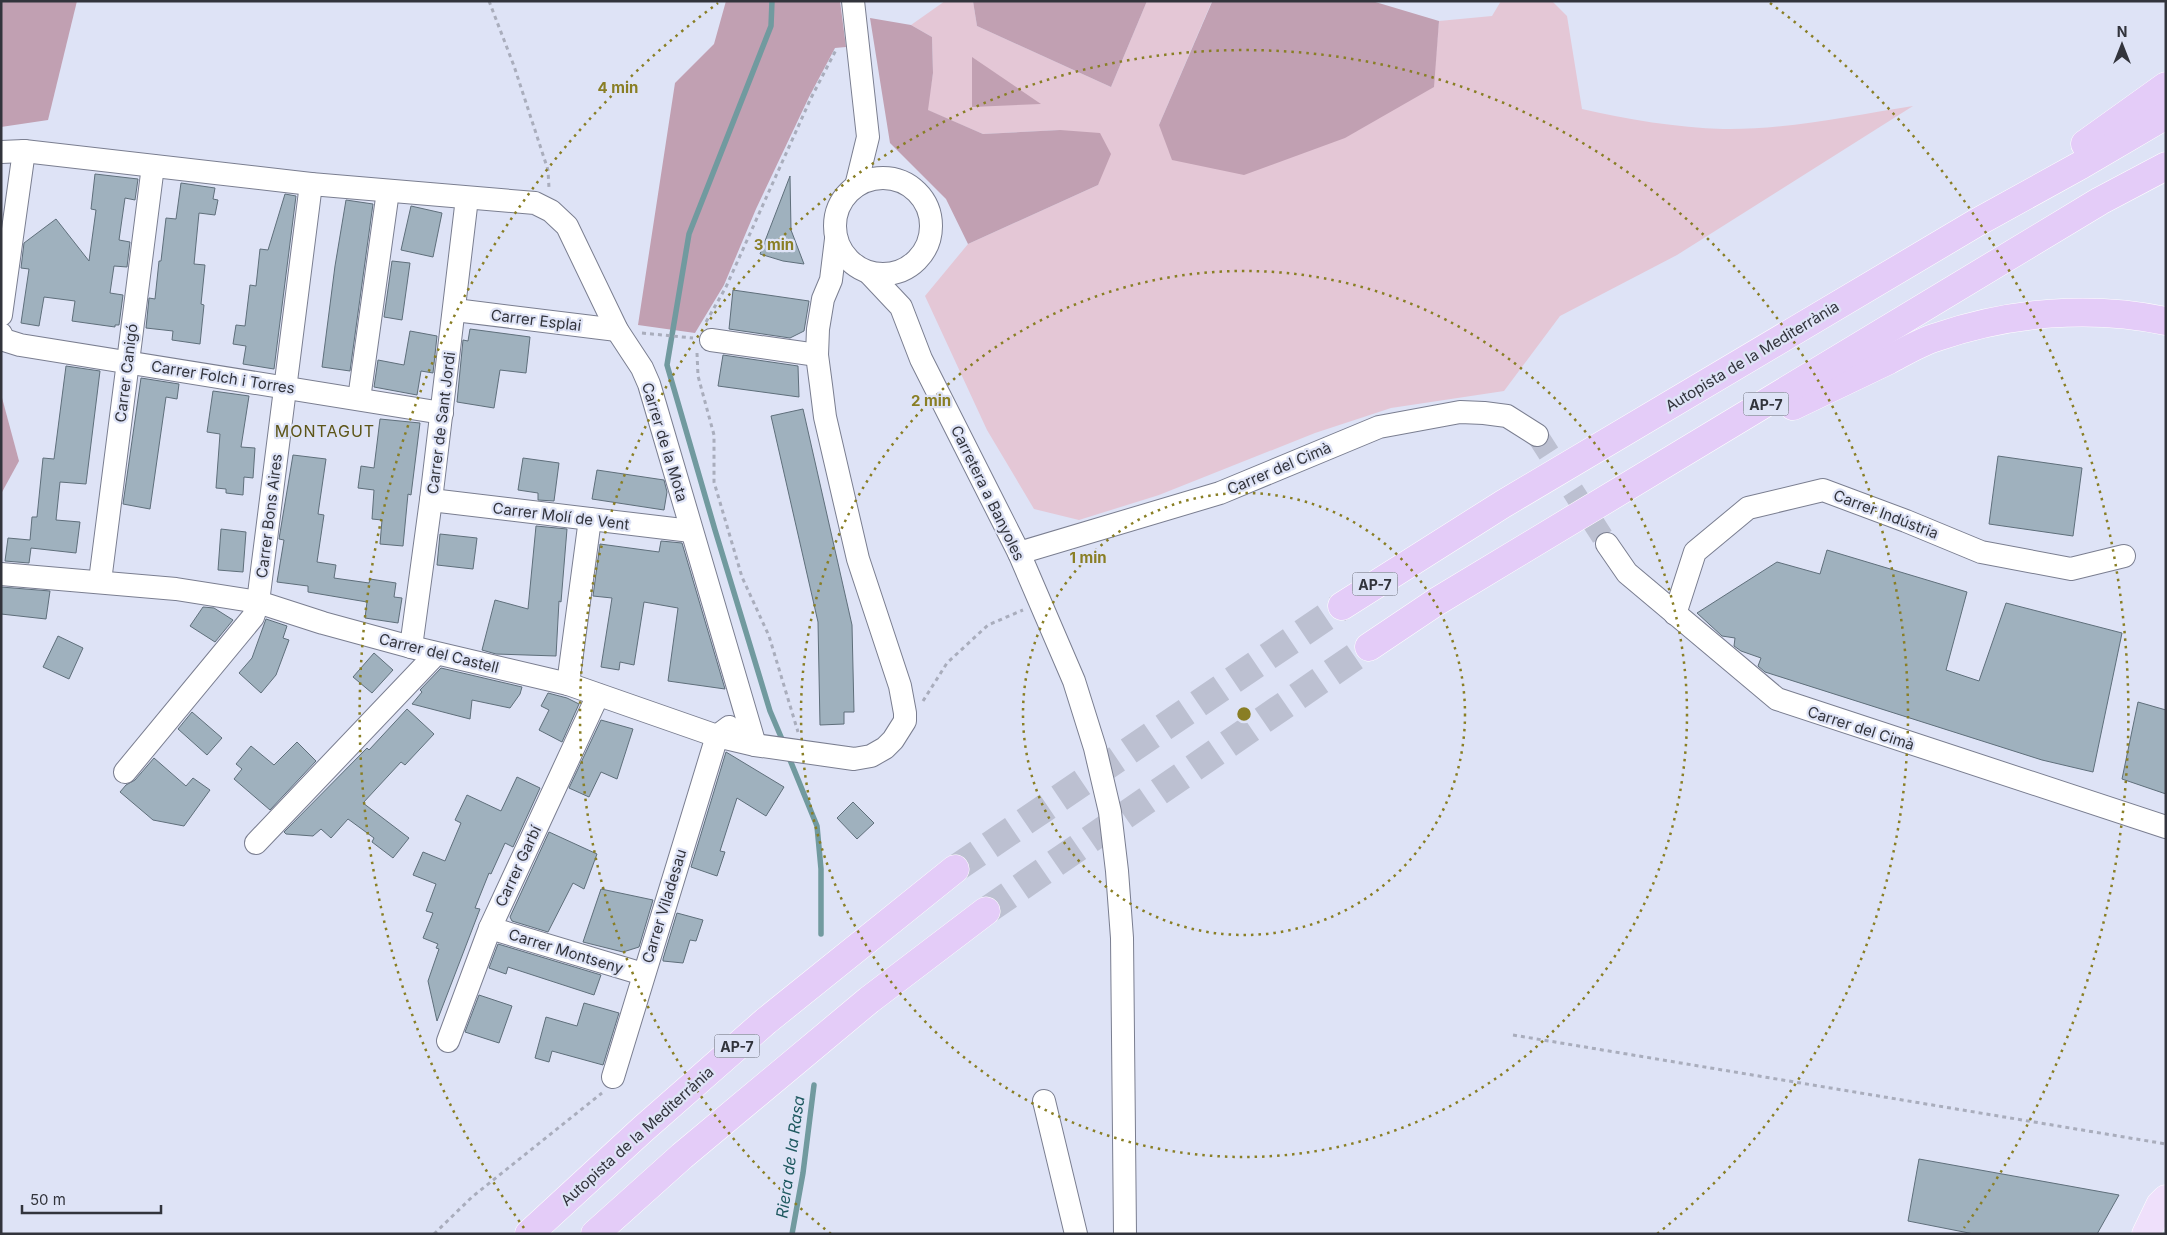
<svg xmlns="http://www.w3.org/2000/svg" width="2167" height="1235" font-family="Inter,sans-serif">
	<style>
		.green { fill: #e4c7d6 }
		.forest { fill: #c1a0b2 }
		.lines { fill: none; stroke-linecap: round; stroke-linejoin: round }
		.stream { stroke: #719a9f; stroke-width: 5.5 }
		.building { fill: #9fb1be; stroke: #5f6f7b }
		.minor-tunnel { stroke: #bcc0d1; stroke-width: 22; stroke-dasharray: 22 11; stroke-linecap: butt }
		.highway-tunnel { stroke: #bcc0d1; stroke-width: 28; stroke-dasharray: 28 14; stroke-linecap: butt }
		.minor-casing { stroke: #7a7e90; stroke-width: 24 }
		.major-casing { stroke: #fff; stroke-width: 29 }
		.highway-casing { stroke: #fff; stroke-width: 29 }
		.path { stroke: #a9adbc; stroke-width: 3; stroke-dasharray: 4 4; stroke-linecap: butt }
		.minor { stroke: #fff; stroke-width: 22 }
		.major { stroke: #efe0fb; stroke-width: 28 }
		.highway { stroke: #e4ccf8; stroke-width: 28 }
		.ring { fill: none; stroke: #897e24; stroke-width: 2.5; stroke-dasharray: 2.5 5 }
		.labels { text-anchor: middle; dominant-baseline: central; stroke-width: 4.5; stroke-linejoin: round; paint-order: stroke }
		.shield { fill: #dee3f6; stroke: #666874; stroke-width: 1 }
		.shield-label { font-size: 14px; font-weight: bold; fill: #32343c }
		.street-label { font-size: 15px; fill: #32343c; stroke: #dee3f6 }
		.neighbourhood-label { font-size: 16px; letter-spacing: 1px; fill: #5c5417; stroke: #dee3f6 }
		.water-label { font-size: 16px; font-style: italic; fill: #1d585f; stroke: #dee3f6 }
		.centre { fill: #897e24; stroke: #dee3f6; stroke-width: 2.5 }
		.ring-label { font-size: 15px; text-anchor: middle; font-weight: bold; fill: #897e24; stroke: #dee3f6; stroke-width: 4.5; stroke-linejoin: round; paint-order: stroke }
	</style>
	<rect width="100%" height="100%" fill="#dee3f6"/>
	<path class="green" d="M945 1H973L977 26 1111 87 1147 1H1212L1159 125 1433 87 1439 21 1492 16 1501 1H1552L1567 16 1582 109C1626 119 1678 128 1723 129 1786 130 1850 116 1913 106L1677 255 1560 316 1504 391 1391 408 1315 433 1159 495 1079 520 1034 509 987 430 925 296 968 244 1098 185 1060 130 983 134 927 110 933 73 932 37 911 25Z"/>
	<g class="forest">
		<polygon points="1,1 77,1 48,120 1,127"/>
		<polygon points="726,1 840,1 846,47 835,48 809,97 756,209 724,285 695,333 638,325 675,83 714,44"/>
		<polygon points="973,1 1147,1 1111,87 977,26"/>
		<polygon points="1372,1 1439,21 1434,87 1345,138 1244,175 1172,160 1159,125 1212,2"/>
		<polygon points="870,18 911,25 932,37 933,73 928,110 983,134 1060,130 1100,133 1111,154 1098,185 968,244 946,199 890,143"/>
		<polygon points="972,57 1041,104 972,107"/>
		<polygon points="1,394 19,461 1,494"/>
	</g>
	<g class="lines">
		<g class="stream">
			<polyline points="772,1 771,26 689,234 667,365 715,530 770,711 784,744"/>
			<polyline points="788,755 817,826 821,869 821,934"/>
			<polyline points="792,1234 803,1173 814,1085"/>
		</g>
	</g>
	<g class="building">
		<polygon points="95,174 138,179 135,200 125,198 119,240 130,242 127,267 114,266 110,293 123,295 119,325 115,325 115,327 72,321 75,301 44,297 39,326 21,323 29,269 21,268 24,243 56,219 89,261 96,210 91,209"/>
		<polygon points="790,176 791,230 804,264 783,261 760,254"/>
		<polygon points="181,183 215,188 213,199 218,200 215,215 199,213 194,264 205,265 201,304 204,305 200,344 172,340 173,331 146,328 149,298 155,299 159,261 161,261 166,218 176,219"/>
		<polygon points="285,194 296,196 274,369 243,364 246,346 233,344 236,325 245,326 250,285 256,286 260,249 268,250"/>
		<polygon points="346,200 373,204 350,371 322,367 335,266"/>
		<polygon points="411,206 442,213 433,257 401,250"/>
		<polygon points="392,261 410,263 402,320 384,317"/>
		<polygon points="733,290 809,301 804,331 790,338 729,329"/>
		<polygon points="470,329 530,337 526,373 500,370 494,408 457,402 463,340 468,341"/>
		<polygon points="410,331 437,336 433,373 421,371 417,395 374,387 378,360 404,365"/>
		<polygon points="723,355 798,366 799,397 718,386"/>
		<polygon points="66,366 100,371 86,484 60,482 56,520 80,522 76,553 31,548 29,563 5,561 8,538 30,540 32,517 37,517 43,458 54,459"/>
		<polygon points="141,378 179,384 177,399 166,397 150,509 123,504"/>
		<polygon points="213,391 249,396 241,447 255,448 253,478 244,477 243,495 226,493 226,489 216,488 220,434 207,432"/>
		<polygon points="803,409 852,625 854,712 844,712 844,724 820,725 818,622 771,416"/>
		<polygon points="380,419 420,423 411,495 408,494 403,546 380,544 382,520 372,519 374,490 358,488 361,466 374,468"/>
		<polygon points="293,455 326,459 318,514 324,515 317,562 336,565 334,578 369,583 370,579 396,583 394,597 402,598 398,623 365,618 367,602 308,592 308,586 277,582 284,540 279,539"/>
		<polygon points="1998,456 2082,468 2073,536 1989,524"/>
		<polygon points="523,458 559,463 554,501 538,500 538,493 518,490"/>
		<polygon points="597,470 664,480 667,492 664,510 592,499"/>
		<polygon points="536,526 567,529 561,602 559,601 556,656 496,654 482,650 495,600 528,609"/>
		<polygon points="221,529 246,532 243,572 218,570"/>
		<polygon points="440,534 477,538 473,569 437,565"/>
		<polygon points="661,541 682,543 725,689 668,681 678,608 644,602 634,665 620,662 619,670 601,667 612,598 593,596 600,544 659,552"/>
		<polygon points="1827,550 1967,592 1946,670 1979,681 2006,603 2122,633 2093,772 2042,760 1765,672 1758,666 1761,658 1741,651 1734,646 1735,638 1722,636 1697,613 1777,562 1820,574"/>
		<polygon points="1,587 50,591 46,619 1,614"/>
		<polygon points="203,607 214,608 233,620 215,642 190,626"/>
		<polygon points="266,619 287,626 283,638 289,640 276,675 261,693 239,673 252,658"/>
		<polygon points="58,636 83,648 69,679 43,667"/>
		<polygon points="374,653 393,670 372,693 353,677"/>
		<polygon points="441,668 522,687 520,694 510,708 472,700 470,719 412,704 422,692 420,690"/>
		<polygon points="548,693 567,698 579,704 562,742 539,730 549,710 541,706"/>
		<polygon points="2138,702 2166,710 2166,794 2122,779"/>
		<polygon points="407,709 434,734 405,765 401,762 363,803 409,838 393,858 372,842 374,838 348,819 331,838 321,829 313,836 286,834 284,832 367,748 369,750"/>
		<polygon points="192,712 222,738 207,755 178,729"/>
		<polygon points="601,720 633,729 617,779 601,772 589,797 569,788"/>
		<polygon points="297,742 316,761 270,810 234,779 242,769 236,764 251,746 274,765"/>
		<polygon points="726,752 784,787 766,816 737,798 720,851 725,852 717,876 691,867"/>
		<polygon points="154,758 186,786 193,778 210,790 184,826 153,820 120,792 126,785 135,780"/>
		<polygon points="517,777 540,788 513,847 505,843 491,874 489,873 475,908 480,909 437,1021 428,981 439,949 436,948 438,944 423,938 433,913 426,911 436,884 413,875 423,852 445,861 461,823 455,820 467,795 501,811"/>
		<polygon points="853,802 874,823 857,839 837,818"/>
		<polygon points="549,832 597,854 584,889 573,883 548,932 512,921 510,917"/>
		<polygon points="601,889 653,900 639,947 623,952 583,942"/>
		<polygon points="677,913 703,920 696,941 690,940 683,963 663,961 663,959"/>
		<polygon points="498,944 601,975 594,995 508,967 506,974 489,968"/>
		<polygon points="479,995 512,1006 499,1043 465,1032"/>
		<polygon points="584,1003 619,1013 603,1065 552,1051 549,1062 535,1058 546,1017 577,1026"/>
		<polygon points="1919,1159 2119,1195 2097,1234 1974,1234 1908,1221"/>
	</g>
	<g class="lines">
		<polyline class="minor-tunnel" points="1537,435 1607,544"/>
		<g class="highway-tunnel">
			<polyline points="955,869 1342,606"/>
			<polyline points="986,911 1369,647"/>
		</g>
		<defs>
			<g id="minor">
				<polyline points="853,1 868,137 856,186"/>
				<polyline points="1,152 24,151 311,184 535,203 551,211 567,226 617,330 642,368 649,384 755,745"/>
				<circle cx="883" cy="226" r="48"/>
				<polyline points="869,273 901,307 921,359 1019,553 1074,681 1095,748 1110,812 1117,871 1122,938 1125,1234"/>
				<polyline points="455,310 617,330"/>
				<polyline points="1,315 24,151"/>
				<polyline points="1,334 4,340 20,345 442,413"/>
				<polyline points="711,340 817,355"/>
				<polyline points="359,399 388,191"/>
				<polyline points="431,500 691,531"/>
				<polyline points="1607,544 1627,573 1777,699 2166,827"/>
				<polyline points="1019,553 1220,493 1379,427 1460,412 1484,413 1507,416 1537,435"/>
				<polyline points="1,574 176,589 258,602 323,623 411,647 568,684 717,736 755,745 854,759 871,756 885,748 893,740 905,721 905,713 900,686 858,559 825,417 821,385 817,355 818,329 823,299 831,280 836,239"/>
				<polyline points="100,581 153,166"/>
				<polyline points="1675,614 1695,552 1748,508 1823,490 1906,521 1981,552 2071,569 2124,556"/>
				<polyline points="411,647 431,500 467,198"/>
				<polyline points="568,684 590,519"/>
				<polyline points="125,772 253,617 258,602 311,184"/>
				<polyline points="256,843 436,654"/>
				<polyline points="490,928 643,974"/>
				<polyline points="448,1041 490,928 598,695"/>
				<polyline points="613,1077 717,736 729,727"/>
				<polyline points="1044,1101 1076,1234"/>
			</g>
			<polyline id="major" points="2146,1234 2160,1205 2166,1199"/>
			<g id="highway">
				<polyline points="2085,144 2166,86"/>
				<path d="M1793 406C1825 391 1857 375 1889 360 1904 352 1920 342 1937 337 2010 312 2090 305 2166 321"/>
				<polyline points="1342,606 1503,504 1976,223 2081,165 2166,115"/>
				<polyline points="1369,647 1436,602 2100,201 2166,166"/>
				<polyline points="529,1234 643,1129 766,1021 955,869"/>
				<polyline points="595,1234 682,1156 869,1000 986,911"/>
			</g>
		</defs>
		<use href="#minor" class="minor-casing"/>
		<use href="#major" class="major-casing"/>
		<use href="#highway" class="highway-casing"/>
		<g class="path">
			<polyline points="489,1 514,66 548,170 549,188"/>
			<polyline points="706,322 726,287 811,98 837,48"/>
			<polyline points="642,333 693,338"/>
			<polyline points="697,353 698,376 714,435 714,482 742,577 769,636 798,732"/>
			<polyline points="923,701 947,663 988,625 1023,610"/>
			<polyline points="1513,1035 2166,1144"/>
			<polyline points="434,1234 472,1197 602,1093"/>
		</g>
		<use href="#minor" class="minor"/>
		<use href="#major" class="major"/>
		<use href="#highway" class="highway"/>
	</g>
	<g class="ring">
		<circle cx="1244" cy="714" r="221"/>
		<circle cx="1244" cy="714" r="443"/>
		<path d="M831 1234A664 664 0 1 1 1657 1234"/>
		<path d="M524 1228A885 885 0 0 1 718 3M1770 3A885 885 0 0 1 1964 1228"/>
	</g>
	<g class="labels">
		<g class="shield">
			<rect x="1743.5" y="392.5" width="45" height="23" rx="4"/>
			<rect x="1352.5" y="572.5" width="45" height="23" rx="4"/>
			<rect x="714.5" y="1034.5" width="45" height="23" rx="4"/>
		</g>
		<g class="shield-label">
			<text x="1766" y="404">AP-7</text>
			<text x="1375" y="584">AP-7</text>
			<text x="737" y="1046">AP-7</text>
		</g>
		<g class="street-label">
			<text transform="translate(536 320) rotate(7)">Carrer Esplai</text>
			<text transform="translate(1752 356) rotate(-31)">Autopista de la Mediterrània</text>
			<text transform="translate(126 373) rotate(-83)">Carrer Canigó</text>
			<text transform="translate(223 377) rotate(9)">Carrer Folch i Torres</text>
			<text transform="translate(441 423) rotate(-83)">Carrer de Sant Jordi</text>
			<text transform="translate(665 442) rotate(73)">Carrer de la Mota</text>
			<text transform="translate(1279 468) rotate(-23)">Carrer del Cimà</text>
			<text transform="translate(988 493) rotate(64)">Carretera a Banyoles</text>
			<text transform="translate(1886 514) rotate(21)">Carrer Indústria</text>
			<text transform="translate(269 516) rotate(-83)">Carrer Bons Aires</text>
			<text transform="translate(561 516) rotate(7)">Carrer Molí de Vent</text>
			<text transform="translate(439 653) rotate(14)">Carrer del Castell</text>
			<text transform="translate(1861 728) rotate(18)">Carrer del Cimà</text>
			<text transform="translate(518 866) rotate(-65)">Carrer Garbí</text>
			<text transform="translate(664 906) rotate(-73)">Carrer Viladesau</text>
			<text transform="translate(566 951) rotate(17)">Carrer Montseny</text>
			<text transform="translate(637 1136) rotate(-42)">Autopista de la Mediterrània</text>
		</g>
		<g class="neighbourhood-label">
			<text x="325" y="431">MONTAGUT</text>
		</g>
		<g class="water-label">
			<text transform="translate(790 1157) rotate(-82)">Riera de la Rasa</text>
		</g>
	</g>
	<circle cx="1244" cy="714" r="8" class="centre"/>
	<g class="ring-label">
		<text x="618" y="93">4 min</text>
		<text x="774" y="250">3 min</text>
		<text x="931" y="406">2 min</text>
		<text x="1088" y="563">1 min</text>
	</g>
	<rect width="2167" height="1235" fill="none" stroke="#32343c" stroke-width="5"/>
	<g transform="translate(2122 45)" stroke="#dee3f6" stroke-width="4" paint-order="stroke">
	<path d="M0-4L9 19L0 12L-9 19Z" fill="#32343c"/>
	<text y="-8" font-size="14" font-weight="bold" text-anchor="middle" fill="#32343c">N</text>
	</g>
	<path d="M22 1205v8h139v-8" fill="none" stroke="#32343c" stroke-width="2.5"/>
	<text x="30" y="1205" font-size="15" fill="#32343c" stroke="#dee3f6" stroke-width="4" paint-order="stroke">50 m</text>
</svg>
